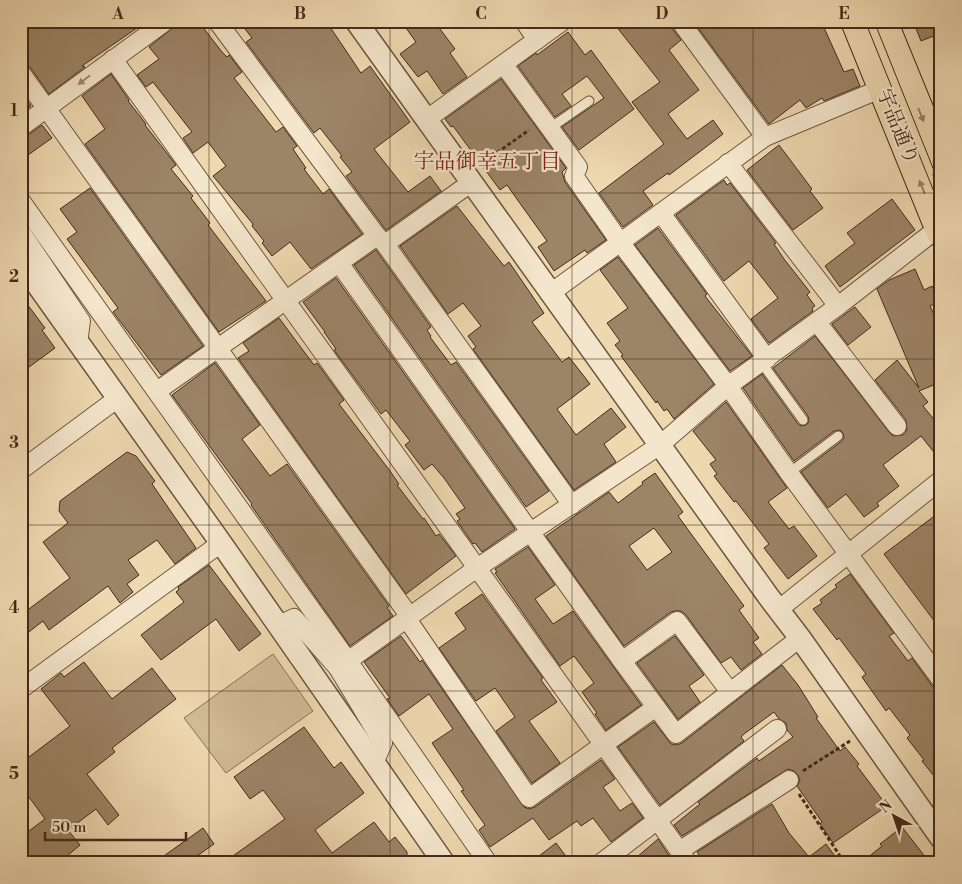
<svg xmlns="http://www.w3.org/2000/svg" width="962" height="884" font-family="'Libre Bodoni','Noto Serif JP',serif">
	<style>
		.green { fill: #d1ba96; stroke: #8a7257 }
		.building { fill: #9c8467; stroke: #442a18; fill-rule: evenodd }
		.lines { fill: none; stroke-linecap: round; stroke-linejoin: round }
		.service-casing { stroke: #6e563e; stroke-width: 11 }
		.minor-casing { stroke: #6e563e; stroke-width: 20 }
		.tertiary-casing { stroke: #6e563e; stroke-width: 24 }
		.trunk-casing { stroke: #442a18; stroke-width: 30 }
		.path { stroke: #442a18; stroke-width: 3; stroke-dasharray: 4 2.5; stroke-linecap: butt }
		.service { stroke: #f4e6cc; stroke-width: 9 }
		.minor { stroke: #f4e6cc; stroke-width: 18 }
		.tertiary { stroke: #f4e6cc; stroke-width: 21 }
		.trunk { stroke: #eed8b0; stroke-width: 28 }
		.tram { stroke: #442a18; stroke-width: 1 }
		.oneway { fill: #9c8872 }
		.oneway2 { fill: #998164 }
		.grid { fill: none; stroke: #442a18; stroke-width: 1; stroke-opacity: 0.55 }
		.labels { text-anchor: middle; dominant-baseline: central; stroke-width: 4.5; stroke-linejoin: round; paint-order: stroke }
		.street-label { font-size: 20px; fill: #442a18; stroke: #f4e6cc }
		.neighbourhood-label { font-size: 21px; fill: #7a1f14; stroke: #f4e6cc }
		.neatline { fill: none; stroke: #442a18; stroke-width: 2 }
		.grid-label { font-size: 16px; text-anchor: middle; font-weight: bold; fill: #442a18 }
	</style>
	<rect width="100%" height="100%" fill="#eed8b0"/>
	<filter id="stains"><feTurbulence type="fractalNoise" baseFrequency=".004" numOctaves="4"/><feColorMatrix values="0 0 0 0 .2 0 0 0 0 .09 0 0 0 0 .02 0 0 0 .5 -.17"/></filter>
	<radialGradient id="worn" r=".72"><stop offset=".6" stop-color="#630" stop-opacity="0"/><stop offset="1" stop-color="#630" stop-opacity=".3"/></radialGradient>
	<polygon class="green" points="273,654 313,711 226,773 184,718"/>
	<g class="building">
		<polygon points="21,21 147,21 82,66 85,67 49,94 30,67 21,63"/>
		<polygon points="181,21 198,21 222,52 227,57 229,55 242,72 234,78 276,132 283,127 297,146 293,149 306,168 304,169 323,194 329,189 362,234 311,269 290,242 272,256 262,243 264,241 252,226 253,224 213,176 226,166 208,142 193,153 183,138 192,132 153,82 146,87 137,75 159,59 149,47"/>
		<polygon points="239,21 326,21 361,73 370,66 410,122 374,149 408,192 430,176 441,191 386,230 346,176 352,172 340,157 342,156 320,128 314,133 246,42 252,38"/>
		<polygon points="401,21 434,21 455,49 450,53 467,77 443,94 427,71 418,77 400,54 416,42"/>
		<polygon points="612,21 670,21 671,27 681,40 669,50 699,90 668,114 687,139 713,120 723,134 669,175 668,173 643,191 653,205 623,227 599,193 664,144 632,102 660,82"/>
		<polygon points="693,21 821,21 844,72 853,69 860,86 824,101 822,98 806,108 800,100 769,124"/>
		<polygon points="913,21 941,21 941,33 921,41"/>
		<polygon points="568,32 585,55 591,50 634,109 579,150 562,127 604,98 587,76 562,94 571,106 555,117 518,66 536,53 537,55"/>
		<polygon points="111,74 129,100 128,101 146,124 145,125 176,165 171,169 193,196 191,198 210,223 208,225 266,301 219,332 85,144 105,129 82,96"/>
		<polygon points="501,79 566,168 562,172 565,182 606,240 587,253 585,250 554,271 538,247 547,241 519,202 507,185 500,190 453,126 451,127 445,119"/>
		<polygon points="21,92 31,106 21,113"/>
		<polygon points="42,125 52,138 21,160 21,140"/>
		<polygon points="779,145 812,189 810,191 823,208 793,230 747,170"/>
		<polygon points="724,180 727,185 730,183 776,243 774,244 784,259 810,292 807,295 815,306 812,308 813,311 769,343 751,319 778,298 749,261 724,281 676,215"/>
		<polygon points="90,188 203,346 161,375 113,312 118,308 67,239 77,232 60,209"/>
		<polygon points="892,199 915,230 840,287 825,266 855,243 847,233"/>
		<polygon points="457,206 504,266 509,262 544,313 532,322 562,362 569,357 590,384 557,409 576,435 611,408 626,427 604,444 616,462 574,490 473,349 476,347 468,336 481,326 463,303 448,314 400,246"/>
		<polygon points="658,228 707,294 705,296 752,356 730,371 635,245"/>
		<polygon points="376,250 431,327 427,330 431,336 430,337 451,365 456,362 549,491 526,507 354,265"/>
		<polygon points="618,257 714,384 674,419 667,409 664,411 657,401 656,403 621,356 623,355 615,345 620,341 607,323 628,308 600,270"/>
		<polygon points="915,269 924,290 932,286 939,302 930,306 941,330 941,382 919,391 928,402 923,406 941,428 941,461 921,436 883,465 899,486 877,503 879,506 864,517 846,494 828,508 801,472 842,441 844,438 843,433 840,430 834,431 794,461 743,388 762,374 798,424 801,426 806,425 809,422 808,416 773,368 815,336 889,432 893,436 903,435 907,430 906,420 875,380 897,360 919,388 877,289 889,280"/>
		<polygon points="336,278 515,529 482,552 475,543 473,544 457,521 460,519 456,514 465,508 444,478 432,464 424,470 405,445 410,441 386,410 381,414 334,350 336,349 324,332 325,332 303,302"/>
		<polygon points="21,296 45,328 42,330 55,348 21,373"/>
		<polygon points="855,307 871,327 848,345 832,324"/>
		<polygon points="279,318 314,365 317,363 344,400 339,404 390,471 399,484 397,485 423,519 424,518 436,536 439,534 456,556 406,594 238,358 249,351 243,343"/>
		<polygon points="215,363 260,425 242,439 270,476 287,464 389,606 387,608 393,616 350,646 251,505 252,504 172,395"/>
		<polygon points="726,402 787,488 768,502 789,529 794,526 817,556 788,579 764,548 769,544 736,501 734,502 714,476 717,474 710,464 716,460 693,431"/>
		<polygon points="127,452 136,456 155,481 152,484 196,548 175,564 157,540 128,560 139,575 127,584 133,592 120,603 108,586 49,630 43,621 21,638 21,615 70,578 43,542 68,523 59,511 60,501"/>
		<path d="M655 473 683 512 678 516 744 606 739 610 759 638 753 642 762 654 741 670 731 657 721 663 686 615 681 611H675L671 612 624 646 546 536 609 492 618 503 643 484 642 482ZM654 528 672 552 647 570 629 546Z"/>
		<polygon points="941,511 941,630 884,554"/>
		<polygon points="528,547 555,585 535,599 553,624 573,611 641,705 606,730 595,714 597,713 582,692 594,683 574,656 560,666 495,573 497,572 495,569"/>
		<polygon points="209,565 261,634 239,651 216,619 161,660 141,635 184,602 176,592 179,589 178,587"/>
		<polygon points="850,574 894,633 889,636 908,661 912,658 932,686 941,692 941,785 922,761 924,760 907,738 910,735 889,708 886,711 862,677 866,674 839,638 837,640 813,609 822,603 820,600 837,587 835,585"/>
		<polygon points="482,594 543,678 541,680 557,702 529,721 560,763 532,783 496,731 515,717 495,688 476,701 439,648 466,629 455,613"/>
		<polygon points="401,636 420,662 422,660 524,807 529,809 535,807 601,760 615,779 603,787 620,811 632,803 643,818 611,842 593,818 581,826 577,821 549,840 533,818 490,847 479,830 485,825 461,791 464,790 432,743 453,729 429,694 399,716 387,699 390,698 364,662"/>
		<polygon points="675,636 704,675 689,686 700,702 678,719 637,663"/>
		<polygon points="84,662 112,699 152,668 176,699 112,748 115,752 87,774 119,815 108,825 96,809 68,830 80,845 59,863 21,863 21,837 45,819 21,786 21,763 70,726 41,689 61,673 64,677"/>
		<polygon points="782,665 798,685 818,717 816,718 840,751 845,747 859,764 857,766 887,806 833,843 820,824 822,822 797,786 800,780 798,775 794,771 788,769 682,836 674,825 700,804 698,802 757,758 759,761 793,737 787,730 786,723 779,719 774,712 744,734 741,737 744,741 660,805 618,747 654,722 671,744 677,745 682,743"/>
		<polygon points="304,727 334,768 341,762 364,793 315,830 332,853 374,822 389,842 395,837 407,852 407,863 223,863 285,819 263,790 250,799 234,777"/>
		<polygon points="772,804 789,833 809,857 826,844 840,863 705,863 697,852"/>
		<polygon points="902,827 930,863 861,863 882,846 880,844"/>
		<polygon points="203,828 214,844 187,863 154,863"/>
		<polygon points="658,839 670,857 664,863 630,863"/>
		<polygon points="556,843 571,863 530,863"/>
	</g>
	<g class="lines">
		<defs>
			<g id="service">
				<polyline points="550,128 589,101"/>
				<polyline points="761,362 803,420"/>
				<polyline points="789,473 838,436"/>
			</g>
			<g id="minor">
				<polyline points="217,21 377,236 385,244 572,505"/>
				<polyline points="524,21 537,40"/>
				<polyline points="680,21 765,137"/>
				<polyline points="113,59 688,863"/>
				<polyline points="504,65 578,167 574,176 620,242 728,386 789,473 941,680"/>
				<polyline points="21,73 410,617"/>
				<polyline points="427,119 563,21"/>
				<polyline points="21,127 166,21"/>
				<polyline points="728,163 838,306"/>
				<polyline points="21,201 348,661 488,863"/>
				<polyline points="661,213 767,359"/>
				<polyline points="21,232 81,321 78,343"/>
				<polyline points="385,244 472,182"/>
				<polyline points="339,263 622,661 676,734 800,638"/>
				<polyline points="552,292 765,137 890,85"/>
				<polyline points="817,322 897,426"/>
				<polyline points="157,391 377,236"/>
				<polyline points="21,470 118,398"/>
				<polyline points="778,610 941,480"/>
				<polyline points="407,619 529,798 656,707"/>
				<polyline points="279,625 294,618 338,668 383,743 374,763"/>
				<polyline points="622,661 677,621 730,692"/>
				<polyline points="338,668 477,568 660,445 728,386 838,306 928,236 940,231"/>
				<polyline points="21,689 221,543"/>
				<polyline points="679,851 789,780"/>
				<polyline points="601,863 777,729"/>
			</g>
			<g id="tertiary">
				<polyline points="356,21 768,596 800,638 941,838"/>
				<polyline points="21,262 221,543 444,863"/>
			</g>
			<g id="trunk">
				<polyline points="855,21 941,233"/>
				<polyline points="883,21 941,163"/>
			</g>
		</defs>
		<use href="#service" class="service-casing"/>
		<use href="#minor" class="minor-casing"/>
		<use href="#tertiary" class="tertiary-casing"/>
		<use href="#trunk" class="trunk-casing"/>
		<g class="path">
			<polyline points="481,164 529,130"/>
			<polyline points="803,771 850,741"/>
			<polyline points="799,794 844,862"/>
		</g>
		<use href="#service" class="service"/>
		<use href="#minor" class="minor"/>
		<use href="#tertiary" class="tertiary"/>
		<use href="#trunk" class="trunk"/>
		<g class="tram">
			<polyline points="865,21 941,209"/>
			<polyline points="874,21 941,188"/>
		</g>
	</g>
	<defs><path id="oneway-solid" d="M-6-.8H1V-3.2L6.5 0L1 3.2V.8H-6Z" transform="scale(1.25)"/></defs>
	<use class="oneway" href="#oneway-solid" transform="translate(84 80) rotate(143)"/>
	<g class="oneway2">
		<use href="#oneway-solid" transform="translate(921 115) rotate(68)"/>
		<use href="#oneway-solid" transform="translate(922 187) rotate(-112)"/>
	</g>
	<path class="grid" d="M209 21V863M390 21V863M572 21V863M753 21V863M21 193H941M21 359H941M21 525H941M21 691H941"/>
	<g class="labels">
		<g class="street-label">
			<text transform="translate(897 127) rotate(68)">宇品通り</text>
		</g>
		<g class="neighbourhood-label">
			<text x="487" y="162">宇品御幸五丁目</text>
		</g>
	</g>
	<rect width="962" height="884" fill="none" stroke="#eed8b0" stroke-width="55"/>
	<g transform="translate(894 816) rotate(320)" stroke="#f4e6cc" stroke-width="4" paint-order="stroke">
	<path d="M0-4L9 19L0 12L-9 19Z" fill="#442a18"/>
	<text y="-8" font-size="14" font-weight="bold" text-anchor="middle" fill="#442a18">N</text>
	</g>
	<path d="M45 832v8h141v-8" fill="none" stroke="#442a18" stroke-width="2.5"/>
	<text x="52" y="832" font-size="15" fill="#442a18" stroke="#f4e6cc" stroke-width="4" paint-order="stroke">50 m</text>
	<rect x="28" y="28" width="906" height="828" class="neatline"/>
	<g class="grid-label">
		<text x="118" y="19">A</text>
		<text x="300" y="19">B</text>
		<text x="481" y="19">C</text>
		<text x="662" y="19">D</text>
		<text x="844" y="19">E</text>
		<text x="14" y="116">1</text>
		<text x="14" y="282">2</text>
		<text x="14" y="448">3</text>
		<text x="14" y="613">4</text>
		<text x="14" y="779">5</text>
	</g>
	<rect width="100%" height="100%" filter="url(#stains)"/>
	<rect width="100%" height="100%" fill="url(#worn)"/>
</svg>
